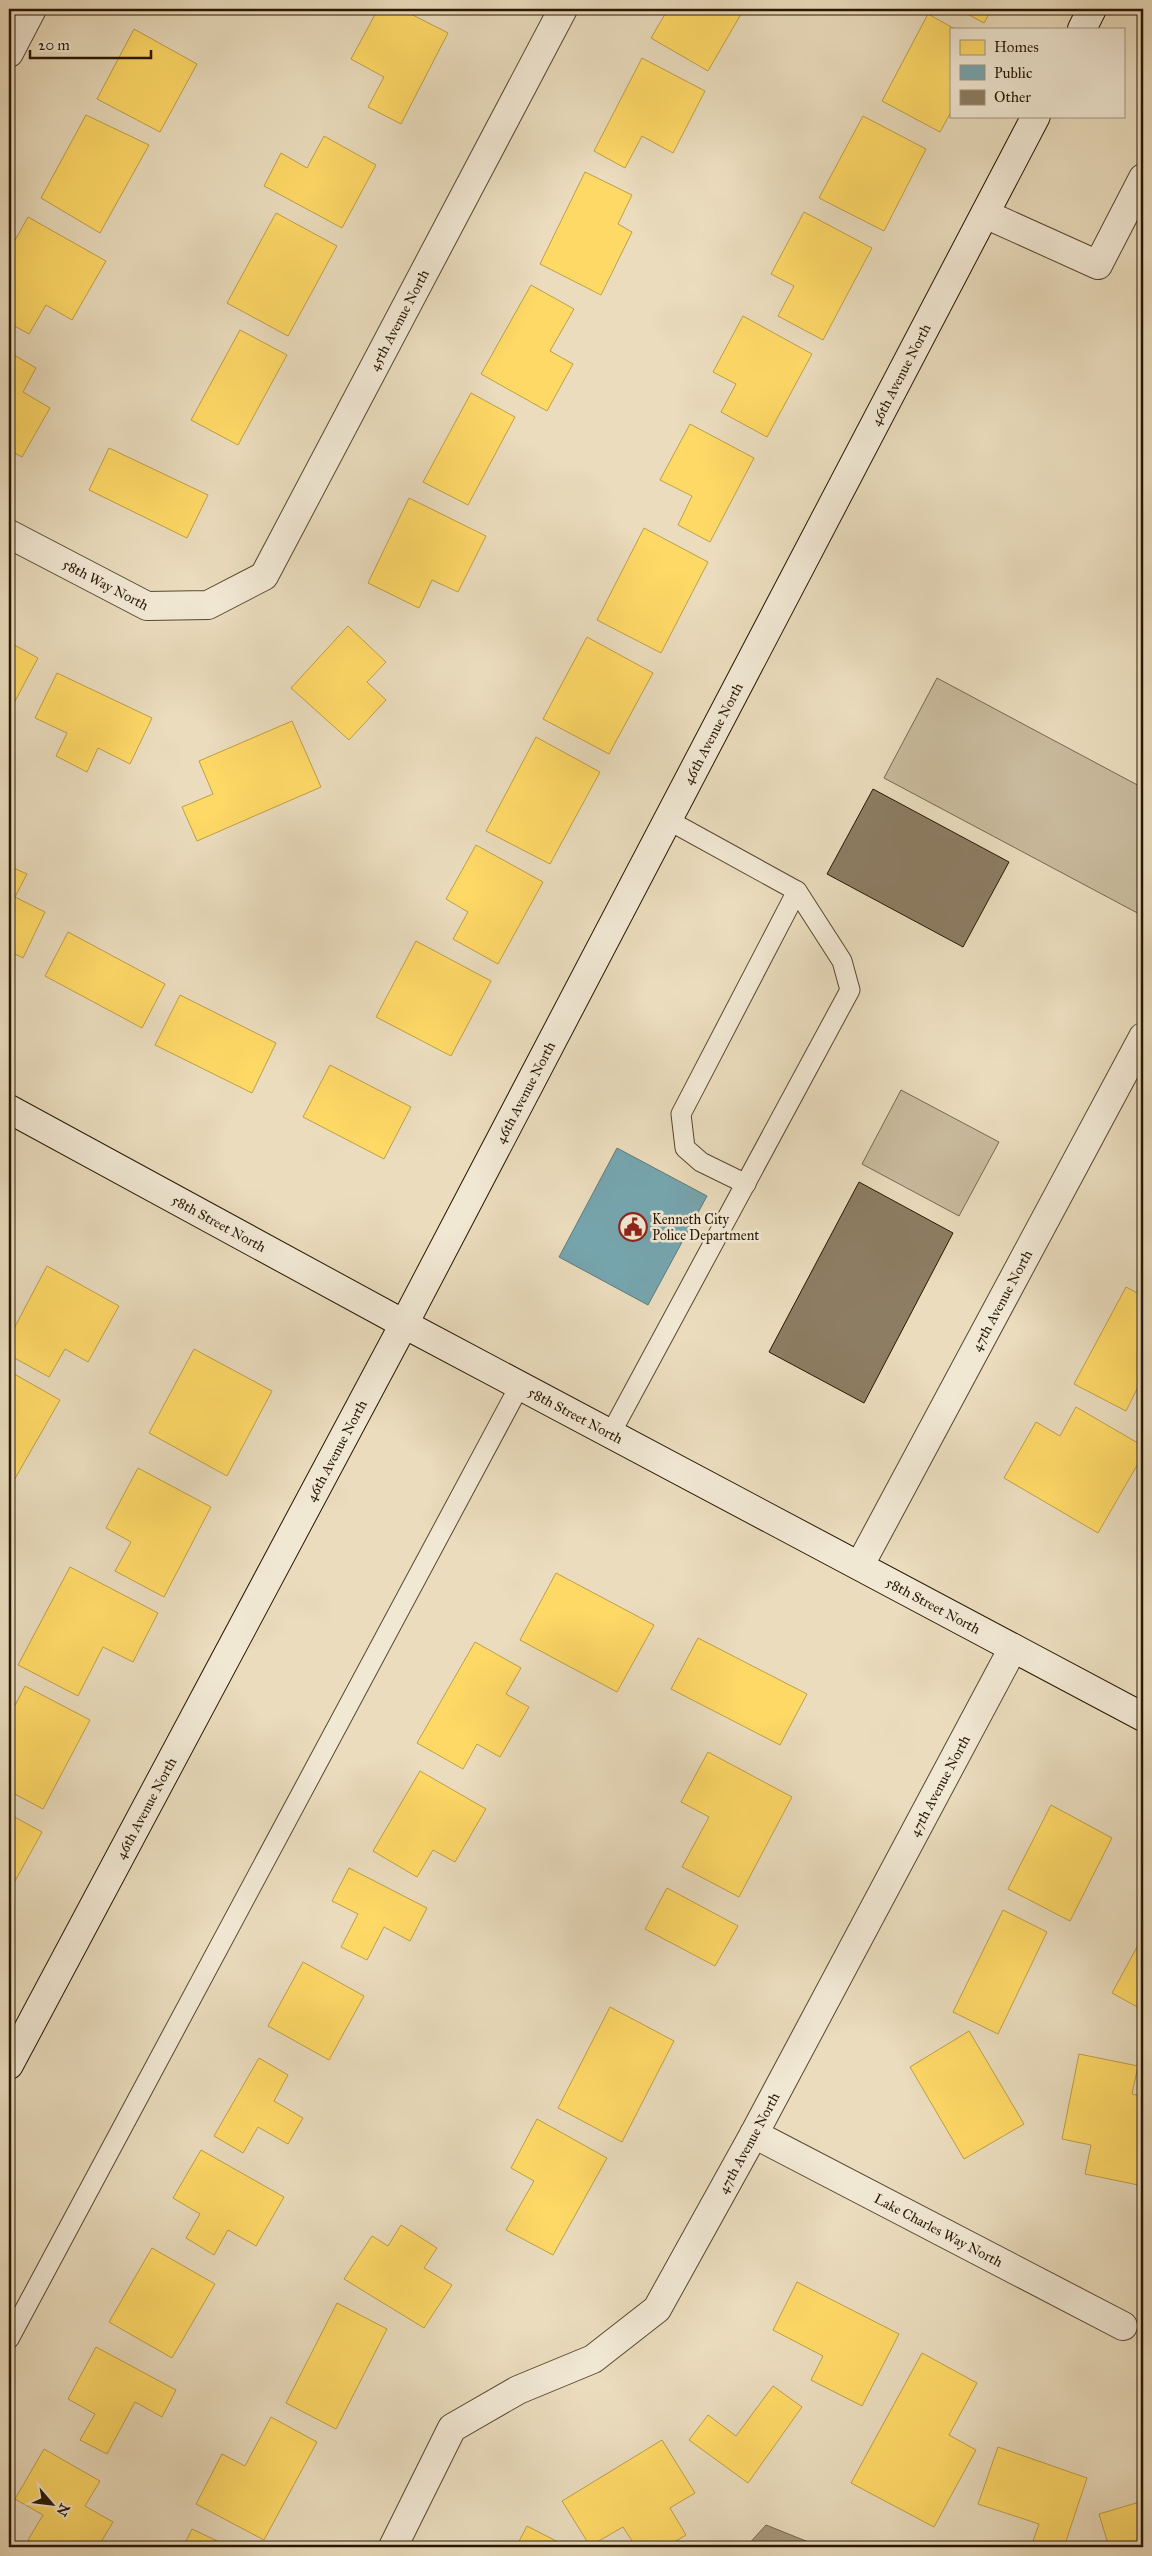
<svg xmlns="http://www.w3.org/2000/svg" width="1152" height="2556" font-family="'IM FELL Great Primer',serif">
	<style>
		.green { fill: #c9bb9d; stroke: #78694f }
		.water { fill: #a8997d; stroke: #75654b }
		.homes { fill: #ffd966; stroke: #be9f48 }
		.public { fill: #76a5af; stroke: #5f7a7b }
		.building { fill: #8d7d63; stroke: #281701 }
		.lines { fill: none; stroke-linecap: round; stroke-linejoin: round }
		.lane-casing { stroke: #584830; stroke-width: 21 }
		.street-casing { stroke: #584830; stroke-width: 30 }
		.secondary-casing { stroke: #281701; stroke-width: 30 }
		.lane { stroke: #f1e8d4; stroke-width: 19 }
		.street { stroke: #f1e8d4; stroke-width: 28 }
		.secondary { stroke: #f1e8d4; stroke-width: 28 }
		.labels { text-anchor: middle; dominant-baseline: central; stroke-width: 5; stroke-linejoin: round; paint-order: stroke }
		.street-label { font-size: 14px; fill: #281701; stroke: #f1e8d4 }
		.poi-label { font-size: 14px; fill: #281701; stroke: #f1e8d4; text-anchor: start }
	</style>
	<rect width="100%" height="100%" fill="#eadcbd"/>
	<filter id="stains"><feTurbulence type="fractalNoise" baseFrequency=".004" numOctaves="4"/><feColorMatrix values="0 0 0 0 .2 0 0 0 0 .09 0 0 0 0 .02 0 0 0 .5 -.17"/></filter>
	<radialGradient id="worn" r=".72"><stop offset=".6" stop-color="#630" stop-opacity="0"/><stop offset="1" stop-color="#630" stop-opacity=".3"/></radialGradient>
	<g class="green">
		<polygon points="937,678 1143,788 1143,916 884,778"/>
		<polygon points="901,1090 999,1142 959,1216 862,1164"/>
	</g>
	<polygon class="water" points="766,2525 821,2547 746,2547"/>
	<g class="homes">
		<polygon points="378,9 401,9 448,33 401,124 368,107 384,77 351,59"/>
		<polygon points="668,9 744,9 708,71 651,38"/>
		<polygon points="958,9 992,9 984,23"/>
		<polygon points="928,14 955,29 951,29 951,112 940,132 882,101"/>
		<polygon points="134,29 197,64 160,132 97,99"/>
		<polygon points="642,58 705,91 673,153 642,136 625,168 594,151"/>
		<polygon points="86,115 149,145 100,233 41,198"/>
		<polygon points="863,116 926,149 884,231 819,198"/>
		<polygon points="324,136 376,165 342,228 264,186 281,153 307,168"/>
		<polygon points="585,172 632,195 618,224 632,232 601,295 540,264"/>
		<polygon points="804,212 872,248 823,340 778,316 794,286 771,274"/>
		<polygon points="276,213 337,246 288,336 227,303"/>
		<polygon points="28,217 106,261 72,320 46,305 29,334 9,323 9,251"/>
		<polygon points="531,285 574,309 550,351 573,364 547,411 481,374"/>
		<polygon points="743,316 812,354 767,437 721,412 736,384 713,372"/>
		<polygon points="240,330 287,355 238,445 191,420"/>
		<polygon points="9,352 36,368 23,392 50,408 22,457 9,450"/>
		<polygon points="471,393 515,417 468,505 423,482"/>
		<polygon points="690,424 754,458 710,542 678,525 692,496 660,480"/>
		<polygon points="109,448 208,495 187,538 89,490"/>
		<polygon points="409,498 486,536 458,592 432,580 419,608 368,583"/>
		<polygon points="644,528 708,562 661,653 597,620"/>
		<polygon points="348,626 386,662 367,682 386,700 349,740 291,688"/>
		<polygon points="587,637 653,673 609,754 543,719"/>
		<polygon points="9,642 38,658 14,703 9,700"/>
		<polygon points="57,673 152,718 130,764 98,748 87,772 56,756 67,733 35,718"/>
		<polygon points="292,721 321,787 197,841 182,807 213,794 199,761"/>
		<polygon points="536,737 600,772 550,864 486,831"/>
		<polygon points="476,845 543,882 498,964 453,939 468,912 446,899"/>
		<polygon points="9,866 27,874 15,897 45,912 23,958 9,951"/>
		<polygon points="68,932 165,984 142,1028 45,976"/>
		<polygon points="416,941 491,981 451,1056 376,1017"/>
		<polygon points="180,995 276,1043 252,1093 155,1045"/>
		<polygon points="330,1065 411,1107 384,1159 303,1117"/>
		<polygon points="47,1266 119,1306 88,1362 65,1349 49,1377 9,1355 9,1338"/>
		<polygon points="1126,1287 1143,1296 1143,1389 1138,1387 1126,1411 1074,1384"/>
		<polygon points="194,1349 272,1391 227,1476 149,1433"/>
		<polygon points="9,1371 60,1400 9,1489"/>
		<polygon points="1076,1407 1143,1446 1143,1455 1098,1533 1004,1478 1036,1422 1060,1436"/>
		<polygon points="138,1468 211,1507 164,1597 115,1571 131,1542 106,1528"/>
		<polygon points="70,1567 158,1613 133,1662 103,1647 78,1696 18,1665"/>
		<polygon points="556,1573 654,1625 617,1692 520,1640"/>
		<polygon points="698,1638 807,1694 780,1745 671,1689"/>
		<polygon points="475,1642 521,1668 506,1694 529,1707 500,1757 477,1744 463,1769 417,1743"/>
		<polygon points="25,1686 90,1720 43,1809 9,1791 9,1717"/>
		<polygon points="708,1752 792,1797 739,1897 682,1867 709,1817 681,1802"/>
		<polygon points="420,1771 486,1809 455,1862 433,1850 417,1877 373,1851"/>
		<polygon points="1051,1805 1112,1838 1070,1921 1008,1889"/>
		<polygon points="9,1814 42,1832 9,1892"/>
		<polygon points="349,1868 427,1908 410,1941 384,1927 367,1960 341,1947 358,1914 332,1901"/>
		<polygon points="667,1888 738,1926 715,1966 645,1929"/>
		<polygon points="1003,1910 1047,1932 998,2034 953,2012"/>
		<polygon points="1143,1936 1143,2010 1112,1993"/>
		<polygon points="303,1962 364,1996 329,2060 268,2026"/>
		<polygon points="610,2007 674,2041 622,2142 558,2108"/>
		<polygon points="969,2031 1024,2124 964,2159 910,2067"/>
		<polygon points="1079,2054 1138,2066 1132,2094 1143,2097 1143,2186 1085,2174 1091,2145 1062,2139"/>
		<polygon points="259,2058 288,2075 274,2101 303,2118 288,2144 258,2127 243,2153 214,2136"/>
		<polygon points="537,2119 607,2158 553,2255 506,2230 534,2181 511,2168"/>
		<polygon points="201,2150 284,2197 256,2246 228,2230 214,2255 186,2238 200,2214 173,2198"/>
		<polygon points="401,2225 437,2248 424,2268 452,2285 424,2328 344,2279 372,2236 388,2246"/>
		<polygon points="152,2248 215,2284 172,2358 109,2322"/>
		<polygon points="797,2282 899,2334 862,2406 811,2380 823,2356 773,2330"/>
		<polygon points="337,2303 387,2329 336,2429 286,2403"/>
		<polygon points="96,2347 176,2390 162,2417 135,2402 107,2454 80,2440 95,2414 68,2399"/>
		<polygon points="922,2353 977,2383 949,2435 976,2450 934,2527 851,2483"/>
		<polygon points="773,2386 802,2407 748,2483 689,2440 708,2415 736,2436"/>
		<polygon points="271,2417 317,2442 264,2540 196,2504 222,2454 245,2466"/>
		<polygon points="662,2440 695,2493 670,2508 686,2535 666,2547 636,2547 623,2527 590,2546 562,2501"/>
		<polygon points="998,2447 1087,2478 1064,2547 1031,2547 1039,2524 978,2504"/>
		<polygon points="44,2449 100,2481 85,2506 113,2522 98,2547 41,2547 28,2540 43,2515 15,2499"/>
		<polygon points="1143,2501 1143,2547 1109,2547 1099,2514"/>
		<polygon points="527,2526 568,2547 516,2547"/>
		<polygon points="192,2529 230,2547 183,2547"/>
	</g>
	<polygon class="public" points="617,1148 707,1196 648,1305 559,1257"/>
	<g class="building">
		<polygon points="873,789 1009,862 963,947 827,874"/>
		<polygon points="859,1182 953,1233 864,1403 769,1352"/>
	</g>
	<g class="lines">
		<defs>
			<g id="lane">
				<polyline points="746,1184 701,1162 685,1148 681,1114 797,891"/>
				<polyline points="611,1433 850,990 842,961 797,891 668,820"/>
				<polyline points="9,2339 520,1385"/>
			</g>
			<g id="street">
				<polyline points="9,53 32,9"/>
				<polyline points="985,214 1098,265 1143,178"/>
				<path id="s1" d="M9 534 147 606 208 605 264 576 563 9"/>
				<path id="s2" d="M860 1565 1143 1037"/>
				<path id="s3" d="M754 2134 1123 2326"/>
				<path id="s4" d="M393 2547 452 2428 518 2390 593 2359 657 2309 754 2134 1013 1648"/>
			</g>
			<g id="secondary">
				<polyline points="1082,29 1092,9"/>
				<path id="s5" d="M9 1109 404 1324 1143 1717"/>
				<path id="s6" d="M9 2065 404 1324 1036 116"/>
			</g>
		</defs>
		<use href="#lane" class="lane-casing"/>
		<use href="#street" class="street-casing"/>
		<use href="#secondary" class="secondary-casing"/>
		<use href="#lane" class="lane"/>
		<use href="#street" class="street"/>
		<use href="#secondary" class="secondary"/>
	</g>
	<defs>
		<symbol id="civic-ring" viewBox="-11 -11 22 22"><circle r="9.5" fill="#f1e8d4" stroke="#8f2418" stroke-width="1.5"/><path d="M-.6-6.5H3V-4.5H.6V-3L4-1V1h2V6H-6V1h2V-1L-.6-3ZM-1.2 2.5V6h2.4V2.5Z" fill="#8f2418"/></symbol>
	</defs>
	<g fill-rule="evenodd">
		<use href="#civic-ring" x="617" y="1211" width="32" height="32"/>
	</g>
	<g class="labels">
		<g class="street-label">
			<text stroke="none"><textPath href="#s1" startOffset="569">45th Avenue North</textPath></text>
			<text stroke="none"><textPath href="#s6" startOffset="1911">46th Avenue North</textPath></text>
			<text stroke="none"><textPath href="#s1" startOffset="109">58th Way North</textPath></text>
			<text stroke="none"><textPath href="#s6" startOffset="1506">46th Avenue North</textPath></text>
			<text stroke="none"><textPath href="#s6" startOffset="1101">46th Avenue North</textPath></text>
			<text stroke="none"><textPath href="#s5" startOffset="239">58th Street North</textPath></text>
			<text stroke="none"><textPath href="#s2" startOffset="300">47th Avenue North</textPath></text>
			<text stroke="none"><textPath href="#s5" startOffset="644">58th Street North</textPath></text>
			<text stroke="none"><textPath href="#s6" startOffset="696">46th Avenue North</textPath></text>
			<text stroke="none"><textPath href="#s5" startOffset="1049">58th Street North</textPath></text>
			<text stroke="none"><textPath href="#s4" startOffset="966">47th Avenue North</textPath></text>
			<text stroke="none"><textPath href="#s6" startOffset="291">46th Avenue North</textPath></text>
			<text stroke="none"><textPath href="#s4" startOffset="561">47th Avenue North</textPath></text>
			<text stroke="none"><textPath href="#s3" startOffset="208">Lake Charles Way North</textPath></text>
		</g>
		<g class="poi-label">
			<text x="652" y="1219">Kenneth City<tspan x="652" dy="16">Police Department</tspan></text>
		</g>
	</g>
	<rect width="1152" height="2556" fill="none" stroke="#eadcbd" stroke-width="30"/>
	<rect x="10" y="10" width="1132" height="2536" fill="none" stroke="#281701" stroke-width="2.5"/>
	<rect x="15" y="15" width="1122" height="2526" fill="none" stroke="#281701"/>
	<rect x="950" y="28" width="175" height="90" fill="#f1e8d4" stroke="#a19480"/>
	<rect x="960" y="40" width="25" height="15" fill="#ffd966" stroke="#a19480"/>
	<text x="994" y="52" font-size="15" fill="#281701">Homes</text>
	<rect x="960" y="65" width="25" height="15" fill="#76a5af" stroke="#a19480"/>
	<text x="994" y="78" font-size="15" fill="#281701">Public</text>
	<rect x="960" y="90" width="25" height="15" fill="#8d7d63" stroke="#a19480"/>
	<text x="994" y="102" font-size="15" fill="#281701">Other</text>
	<g transform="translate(52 2504) rotate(118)" stroke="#f1e8d4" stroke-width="4" paint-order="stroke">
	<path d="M0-4L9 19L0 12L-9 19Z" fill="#281701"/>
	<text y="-8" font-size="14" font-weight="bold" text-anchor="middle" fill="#281701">N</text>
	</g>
	<path d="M30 50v8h121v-8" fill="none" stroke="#281701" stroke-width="2.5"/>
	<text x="38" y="50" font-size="15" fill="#281701" stroke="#f1e8d4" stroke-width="4" paint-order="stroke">20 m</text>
	<rect width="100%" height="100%" filter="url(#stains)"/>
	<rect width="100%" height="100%" fill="url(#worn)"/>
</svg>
